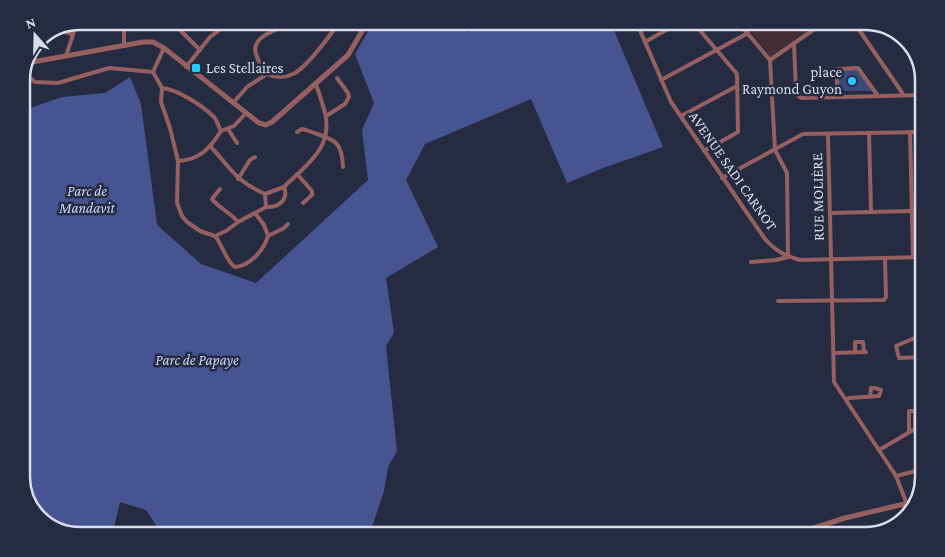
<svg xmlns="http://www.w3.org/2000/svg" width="945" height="557" font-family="'Crimson Pro',serif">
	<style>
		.education { fill: #422e34 }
		.green { fill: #3d4a79 }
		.forest { fill: #465592 }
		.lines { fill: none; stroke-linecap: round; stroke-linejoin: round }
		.minor { stroke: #976060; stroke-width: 4 }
		.tertiary { stroke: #976060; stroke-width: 5 }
		.poi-dot { fill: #27c8ff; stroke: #252c41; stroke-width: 2 }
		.labels { text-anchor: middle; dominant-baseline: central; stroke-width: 5; stroke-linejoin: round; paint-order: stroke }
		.poi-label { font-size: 15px; fill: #d8dceb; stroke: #252c41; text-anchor: start }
		.street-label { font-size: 15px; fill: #d8dceb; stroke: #252c41 }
		.park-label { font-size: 15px; font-style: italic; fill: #c6d2f6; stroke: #252c41 }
		.rim { fill: none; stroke: #d8dceb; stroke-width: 2.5 }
	</style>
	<rect width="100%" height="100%" fill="#252c41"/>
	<polygon class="education" points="742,21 820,21 771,57"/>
	<polygon class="green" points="858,69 874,91 837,91 838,70"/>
	<polygon class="forest" points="374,21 465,21 467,32 501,21 610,21 663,147 603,168 567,183 531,99 425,144 406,180 438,247 386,278 394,333 386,346 397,451 388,467 384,491 369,536 163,536 146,510 120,502 113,531 104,536 80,536 50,528 44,522 21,481 21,124 23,124 21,111 62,97 105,93 130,77 141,104 157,225 201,264 256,283 368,180 362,130 374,103 355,54"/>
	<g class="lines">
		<g class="minor">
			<polyline points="165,21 180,30 200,50"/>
			<path d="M636 21 671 102 765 239C776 251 785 256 800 260L924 257"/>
			<polyline points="692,21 737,74 738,132 704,151"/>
			<polyline points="737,21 770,60"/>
			<polyline points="853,21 903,94"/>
			<polyline points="59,30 72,34"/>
			<polyline points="645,42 682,21"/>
			<polyline points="794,43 796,94 801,98 924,95"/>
			<polyline points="124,46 124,21"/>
			<polyline points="66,56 77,22"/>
			<polyline points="770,60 826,21"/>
			<path d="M25 67 29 77 35 82 58 83 109 68 153 72 162 88C177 89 203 106 214 117 217 121 219 127 221 131L234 126 246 113"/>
			<polyline points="186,67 210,37 225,26 229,21"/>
			<polyline points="153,72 164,48"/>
			<path d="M267 74C263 69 259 63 257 57 247 34 282 30 295 21"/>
			<polyline points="661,80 748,33"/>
			<path d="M162 88 161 102 170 128 178 161 177 203 182 216 187 222 200 231 215 236 226 231 238 222 266 207C278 208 289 200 284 187L265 194 266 207"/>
			<polyline points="837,97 837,71 838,69 858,68 878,96"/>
			<path d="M233 103 247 87 267 74C275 78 285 78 293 74 305 69 333 33 339 21"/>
			<polyline points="326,116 345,104 349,97 348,93 337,78"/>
			<polyline points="681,116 737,86"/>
			<polyline points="228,129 237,143"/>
			<path d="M297 132 302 129 306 130C331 140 342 137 343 167"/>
			<polyline points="910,132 913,257"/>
			<polyline points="869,133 871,211"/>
			<polyline points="828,134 834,382 896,476 910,512"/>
			<path d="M210 146C232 169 234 180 265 194"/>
			<path d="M178 161C200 160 210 148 221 131"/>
			<polyline points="297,174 312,191 312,195 303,203"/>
			<polyline points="722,178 803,134 924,132"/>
			<polyline points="238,179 250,160 255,157"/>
			<path d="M284 187C308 163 335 147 324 109 321 100 319 91 315 83"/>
			<path d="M220 189 212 199C219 208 231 213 238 222"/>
			<polyline points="830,213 912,211"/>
			<path d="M215 236C222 244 227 263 235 267 250 266 264 250 268 236L264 225 255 213"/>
			<polyline points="268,236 284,228 288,224"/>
			<polyline points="751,262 776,260 788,257 787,173 775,150 770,60"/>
			<polyline points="778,301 884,300 886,297 885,258"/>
			<polyline points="924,334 896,346 899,358 924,357"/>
			<polyline points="855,352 855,342 863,342 864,352"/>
			<polyline points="834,353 866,352"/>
			<polyline points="846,400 849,398 879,396 881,390 875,388 871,388 870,397"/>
			<polyline points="879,450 915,429 915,411 909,411 909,431"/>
			<polyline points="896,476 924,469"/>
			<polyline points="22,481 44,522"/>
		</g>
		<g class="tertiary">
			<polyline points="27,63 143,42 153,42 164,48 259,123 266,125 272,122 348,55 368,21"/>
			<polyline points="789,536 845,518 917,501"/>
		</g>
	</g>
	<g class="poi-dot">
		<rect x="191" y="63" width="10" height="10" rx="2.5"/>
		<circle cx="852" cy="81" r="5"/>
	</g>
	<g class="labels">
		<g class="poi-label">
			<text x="206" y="68">Les Stellaires</text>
			<text x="842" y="72" text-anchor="end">place<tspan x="842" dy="17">Raymond Guyon</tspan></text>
		</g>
		<g class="street-label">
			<text transform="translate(733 171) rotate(55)">AVENUE SADI CARNOT</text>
			<text transform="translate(818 197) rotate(-91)">RUE MOLIÈRE</text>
		</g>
		<g class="park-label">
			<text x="87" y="191">Parc de<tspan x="87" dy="17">Mandavit</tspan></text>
			<text x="197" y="360">Parc de Papaye</text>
		</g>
	</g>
	<path d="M0 0H945V557H0ZM80 30H865A50 50 0 0 1 915 80V477A50 50 0 0 1 865 527H80A50 50 0 0 1 30 477V80A50 50 0 0 1 80 30Z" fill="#252c41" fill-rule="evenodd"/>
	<path class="rim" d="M80 30H865A50 50 0 0 1 915 80V477A50 50 0 0 1 865 527H80A50 50 0 0 1 30 477V80A50 50 0 0 1 80 30Z"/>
	<g transform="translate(35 35) rotate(340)" stroke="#252c41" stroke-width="4" paint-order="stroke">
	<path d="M0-4L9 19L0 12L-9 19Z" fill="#d8dceb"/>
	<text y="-8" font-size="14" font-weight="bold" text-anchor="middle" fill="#d8dceb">N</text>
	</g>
</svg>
